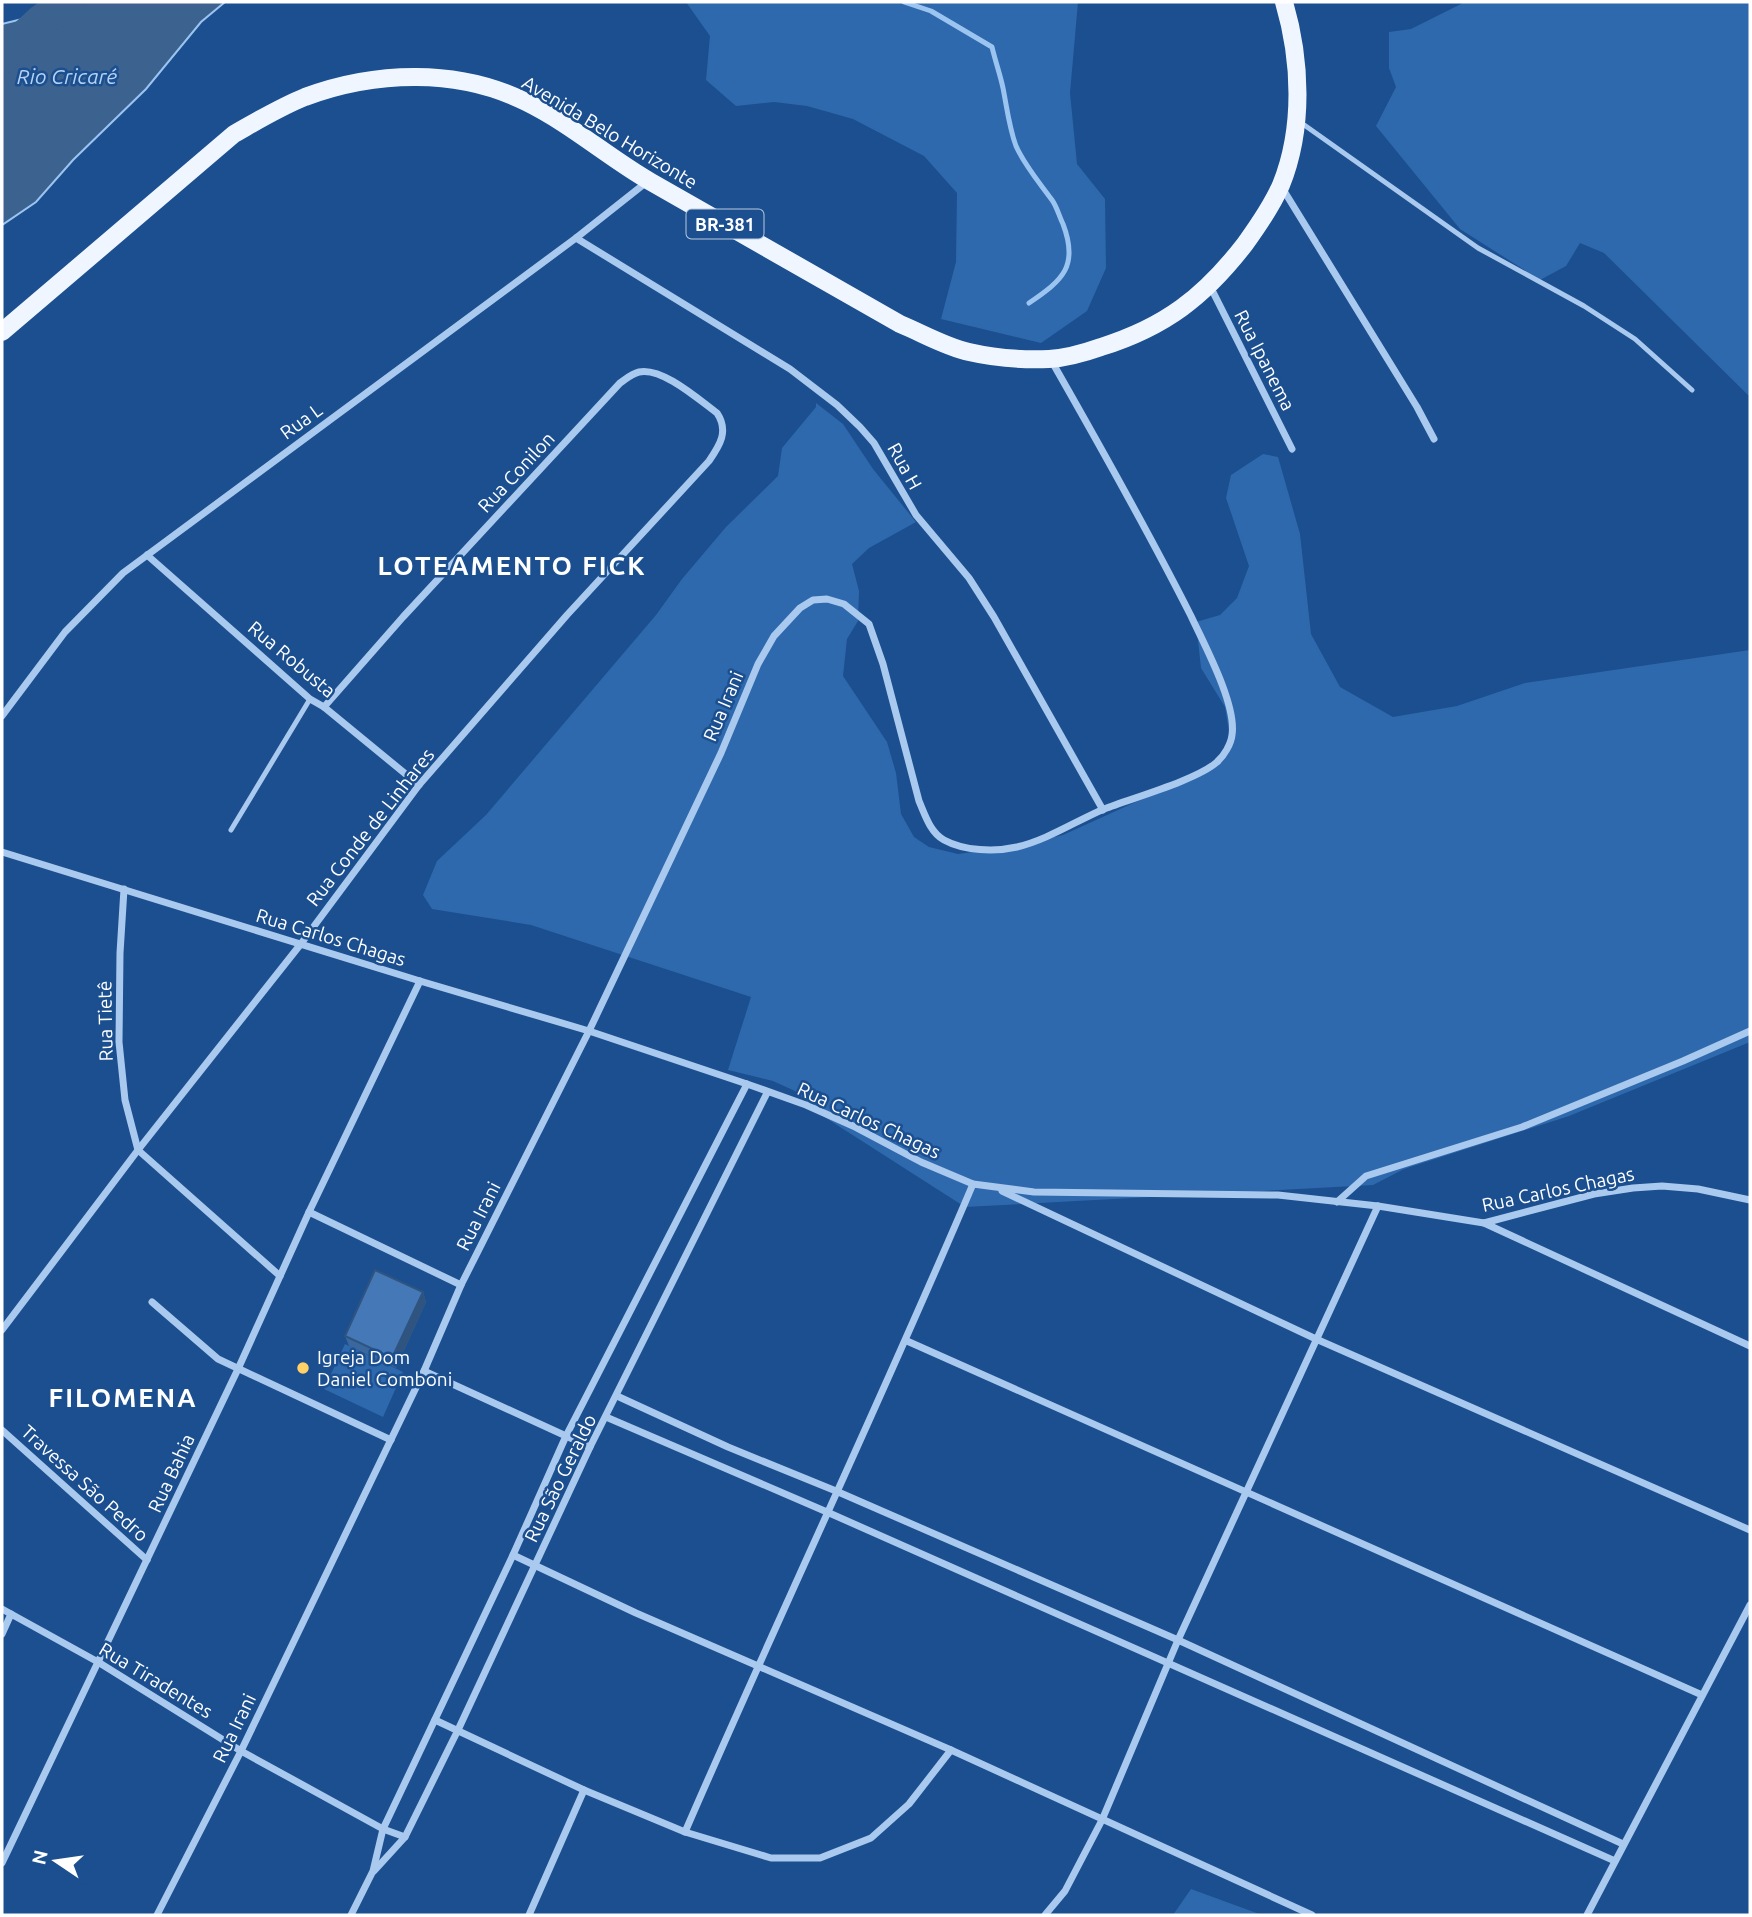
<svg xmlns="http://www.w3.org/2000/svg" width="1752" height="1917" font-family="Ubuntu,sans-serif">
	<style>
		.green { fill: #2e69ad }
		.water { fill: #3c6290; stroke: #9cc4f0; stroke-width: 2 }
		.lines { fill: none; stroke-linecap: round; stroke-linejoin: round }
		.stream { stroke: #9cc4f0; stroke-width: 5 }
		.river { stroke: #3c6290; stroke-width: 33 }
		.lane { stroke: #a9c9ee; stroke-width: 5 }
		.street { stroke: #a9c9ee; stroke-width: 7 }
		.primary { stroke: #f0f6ff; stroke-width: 18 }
		.wall { fill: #3a679d }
		.shaded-wall { fill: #305480 }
		.building { fill: #4478b7; stroke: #305480; stroke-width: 2 }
		.poi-dot { fill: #ffd166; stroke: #1b4f8f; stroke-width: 2.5 }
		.labels { text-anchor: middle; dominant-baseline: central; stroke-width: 5; stroke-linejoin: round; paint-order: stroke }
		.shield { fill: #1b4f8f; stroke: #bbcadd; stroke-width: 2 }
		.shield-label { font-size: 18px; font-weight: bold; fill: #fff }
		.street-label { font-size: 19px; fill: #fff; stroke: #1b4f8f }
		.poi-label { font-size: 19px; fill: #fff; stroke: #1b4f8f; text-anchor: start }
		.water-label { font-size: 21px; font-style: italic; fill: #b5d3f5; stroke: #1b4f8f }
		.district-label { font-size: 26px; font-weight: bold; letter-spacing: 2px; fill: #fff; stroke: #1b4f8f }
	</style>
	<rect width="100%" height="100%" fill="#1b4f8f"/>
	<g class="green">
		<polygon points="686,2 1078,2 1070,93 1077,164 1105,199 1106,268 1087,311 1041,343 941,319 956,262 957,193 924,156 853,119 807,106 774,102 736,106 706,80 710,36"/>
		<polygon points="1465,2 1750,2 1750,397 1604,253 1580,243 1566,266 1540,280 1460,229 1376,126 1396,87 1389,68 1389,32 1411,29"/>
		<polygon points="816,403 843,424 873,469 916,522 869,548 852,564 859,591 858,621 847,639 843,676 887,742 896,773 901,814 914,837 929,847 958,854 1021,845 1063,835 1217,765 1230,739 1225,707 1201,668 1196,622 1220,615 1237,598 1249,566 1226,498 1231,475 1263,454 1278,457 1300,534 1311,634 1340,687 1393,717 1457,706 1525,683 1750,650 1750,1042 1569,1116 1404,1169 1373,1185 965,1207 826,1118 795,1091 773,1081 728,1070 751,997 531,925 432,909 423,895 437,861 486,815 656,615 682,579 726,527 778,476 782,448 816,407"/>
		<polygon points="345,1344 403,1372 383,1417 324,1389"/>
		<polygon points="1191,1889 1262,1915 1173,1915"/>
	</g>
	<polygon class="water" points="2,2 2,24 63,9 75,2 225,2 201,22 146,89 73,160 36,202 2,225"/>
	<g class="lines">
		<path class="stream" d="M904 2 931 11 992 47C995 60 1000 74 1003 88 1007 108 1009 127 1016 146 1025 166 1039 182 1052 200 1057 207 1059 216 1063 224 1079 266 1063 280 1029 303"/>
		<polyline class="river" points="2,57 41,21 68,2"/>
		<g class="lane">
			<polyline points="1300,122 1478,248 1584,306 1635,339 1692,390"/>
			<polyline points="231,830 310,699"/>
		</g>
		<g class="street">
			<polyline points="1281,186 1417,407 1434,439"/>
			<polyline points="576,238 790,369 837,405 860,427 874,443 916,515 969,578 994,617 1103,810"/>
			<polyline points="1210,286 1292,449"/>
			<polyline points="147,555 310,699 324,707 419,785"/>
			<polyline points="2,716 65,632 123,573 576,238 648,181"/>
			<polyline points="2,852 420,981 589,1031 747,1084 806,1105 853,1126 921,1162 973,1184 1034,1192 1278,1195 1378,1206 1484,1223 1594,1194 1633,1188 1662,1186 1698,1189 1750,1200"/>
			<polyline points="124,889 120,953 119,1042 125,1100 138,1150 280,1276"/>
			<polyline points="1002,1191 1316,1339 1750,1530"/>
			<polyline points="1337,1202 1366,1176 1522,1127 1683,1061 1750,1031"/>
			<polyline points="309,1212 461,1285"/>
			<polyline points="1484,1223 1750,1346"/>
			<polyline points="152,1302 218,1359 391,1440"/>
			<path d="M2 1330 138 1150 300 945 419 785 567 615 709 461C720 445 729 431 717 413 698 399 662 367 639 372 631 374 626 379 620 383L403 617 324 707"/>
			<polyline points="907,1341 1702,1695"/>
			<polyline points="424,1371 590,1447"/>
			<polyline points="617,1396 728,1447 836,1491 1178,1640 1623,1844"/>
			<polyline points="606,1417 827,1512 1615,1861"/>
			<polyline points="2,1430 147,1560"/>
			<polyline points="513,1555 636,1613 951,1750 1312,1915"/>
			<polyline points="2,1609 98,1662 241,1751 383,1829 405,1837"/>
			<polyline points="2,1634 11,1614"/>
			<polyline points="435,1720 584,1790 685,1832 771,1858 820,1858 871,1838 909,1804 951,1750"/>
			<path d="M685 1832C779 1615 881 1401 973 1184"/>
			<polyline points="2,1863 238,1369 309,1212 420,981"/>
			<polyline points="374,1871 405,1837 458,1730 590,1447 767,1093"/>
			<path d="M157 1915 241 1751 424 1371 461 1285 589 1031 721 753 758 664 774 636 800 608 813 600 827 599 844 604 869 624 883 664 919 801C925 815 930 832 944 840 964 851 995 852 1017 847 1047 840 1076 821 1104 809 1132 798 1197 780 1217 762 1224 756 1231 744 1232 735 1237 705 1204 644 1191 616 1147 529 1099 444 1051 360"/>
			<polyline points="351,1915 373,1871 383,1829 513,1555 566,1436 747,1084"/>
			<polyline points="529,1915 584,1790"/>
			<polyline points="1045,1915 1065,1891 1102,1820 1178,1640 1378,1206"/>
			<polyline points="1587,1915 1750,1605"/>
		</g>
		<path class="primary" d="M2 332 234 134C257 121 280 107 305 97 375 71 458 68 526 102 571 124 609 158 651 182 734 230 817 277 900 324 922 333 946 347 969 352 995 358 1023 360 1049 359 1067 358 1084 353 1101 347 1165 327 1204 297 1245 244 1258 226 1272 206 1281 185 1304 128 1301 60 1284 2"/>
	</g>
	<polygon class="wall" points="423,1292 426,1302 396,1368 349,1346 345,1336"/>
	<polygon class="shaded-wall" points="423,1292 426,1302 396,1368 392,1358"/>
	<polygon class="building" points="375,1270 423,1292 392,1358 345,1336"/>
	<circle class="poi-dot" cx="303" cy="1368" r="7"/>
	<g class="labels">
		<rect class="shield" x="686.5" y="209.5" width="77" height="29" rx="5"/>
		<g class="shield-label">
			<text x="725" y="224">BR-381</text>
		</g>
		<g class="street-label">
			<text transform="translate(610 132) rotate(31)">Avenida Belo Horizonte</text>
			<text transform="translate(1265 360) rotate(63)">Rua Ipanema</text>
			<text transform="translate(301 421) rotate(-36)">Rua L</text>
			<text transform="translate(905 466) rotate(61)">Rua H</text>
			<text transform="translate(516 472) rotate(-47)">Rua Conilon</text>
			<text transform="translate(292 659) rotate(40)">Rua Robusta</text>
			<text transform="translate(723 706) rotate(-67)">Rua Irani</text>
			<text transform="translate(370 827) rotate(-52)">Rua Conde de Linhares</text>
			<text transform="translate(331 937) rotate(17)">Rua Carlos Chagas</text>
			<text transform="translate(105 1021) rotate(-91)">Rua Tietê</text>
			<text transform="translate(869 1120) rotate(25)">Rua Carlos Chagas</text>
			<text transform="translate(1558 1189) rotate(-12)">Rua Carlos Chagas</text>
			<text transform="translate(478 1216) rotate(-63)">Rua Irani</text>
			<text transform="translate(171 1473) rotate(-65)">Rua Bahia</text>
			<text transform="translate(560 1478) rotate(-64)">Rua São Geraldo</text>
			<text transform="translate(85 1483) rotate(42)">Travessa São Pedro</text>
			<text transform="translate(156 1680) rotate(31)">Rua Tiradentes</text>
			<text transform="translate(234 1728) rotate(-64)">Rua Irani</text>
		</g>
		<g class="poi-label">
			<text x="317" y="1357">Igreja Dom<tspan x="317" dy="22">Daniel Comboni</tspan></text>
		</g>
		<g class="water-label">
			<text x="67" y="76">Rio Cricaré</text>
		</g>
		<g class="district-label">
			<text x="512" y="565">LOTEAMENTO FICK</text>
			<text x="123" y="1397">FILOMENA</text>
		</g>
	</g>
	<rect width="1752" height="1917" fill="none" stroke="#ffffff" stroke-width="7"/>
	<g transform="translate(56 1861) rotate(283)" stroke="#1b4f8f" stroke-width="5" paint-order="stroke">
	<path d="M0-5L12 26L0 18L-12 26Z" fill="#ffffff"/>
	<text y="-10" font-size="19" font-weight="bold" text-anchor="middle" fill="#ffffff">N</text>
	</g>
</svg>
